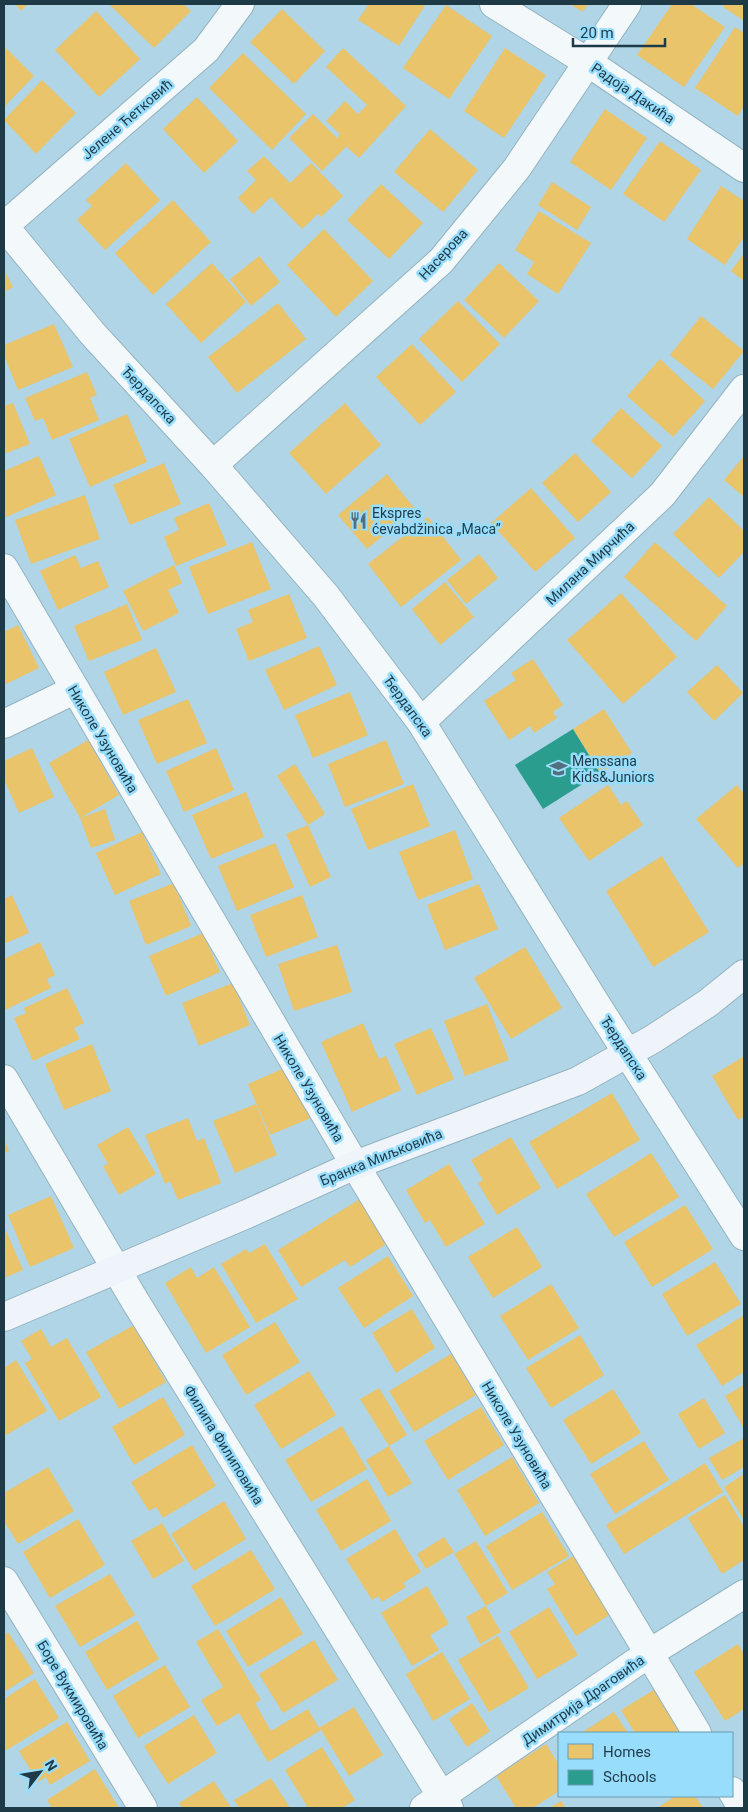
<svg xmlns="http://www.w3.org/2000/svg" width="748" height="1812" font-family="Roboto,sans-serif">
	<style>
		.homes { fill: #e9c46a }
		.schools { fill: #2a9d8f }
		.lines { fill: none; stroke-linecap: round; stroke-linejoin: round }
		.street-casing { stroke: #95b3c1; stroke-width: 30 }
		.secondary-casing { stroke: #95b3c1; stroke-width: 30 }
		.street { stroke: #f3f9fb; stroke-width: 28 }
		.secondary { stroke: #eef4f9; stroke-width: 28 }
		.labels { text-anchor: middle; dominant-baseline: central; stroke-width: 5; stroke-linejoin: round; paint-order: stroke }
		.street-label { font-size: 14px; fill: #1e3a47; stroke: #99ddfc }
		.poi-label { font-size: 14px; fill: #1e3a47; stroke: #99ddfc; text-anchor: start }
	</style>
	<rect width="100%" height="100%" fill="#afd5e6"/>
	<g class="homes">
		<polygon points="15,4 28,4 21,11"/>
		<polygon points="109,4 183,4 191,11 154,48"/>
		<polygon points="369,4 426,4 399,46 358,20"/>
		<polygon points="570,4 588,4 583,12"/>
		<polygon points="672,4 691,4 725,27 684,87 637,55"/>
		<polygon points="725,4 744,4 744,21 723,7"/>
		<polygon points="446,5 492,36 449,99 403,68"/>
		<polygon points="282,9 325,51 294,84 250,42"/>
		<polygon points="96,11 140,59 99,97 55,50"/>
		<polygon points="735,27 744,33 744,106 738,116 695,88"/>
		<polygon points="4,46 34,76 4,107"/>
		<polygon points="343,48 406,106 359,158 342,143 346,147 322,171 289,138 313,114 337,138 340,134 326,121 345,101 358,114 367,105 326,67"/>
		<polygon points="505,48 546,75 504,138 464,111"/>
		<polygon points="243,53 306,114 272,150 209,88"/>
		<polygon points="42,80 76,113 36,154 4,120"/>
		<polygon points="197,97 238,141 204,173 163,129"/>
		<polygon points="605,109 647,138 611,190 570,162"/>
		<polygon points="430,129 478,170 443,212 394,172"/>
		<polygon points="660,141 701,170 664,222 623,194"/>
		<polygon points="264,156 290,183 311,163 343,196 321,217 318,214 302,229 271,197 253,214 238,198 256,180 247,171"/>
		<polygon points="126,163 160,200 105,250 77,220 92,206 86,200"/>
		<polygon points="552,182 591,207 577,230 538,205"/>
		<polygon points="381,184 423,223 389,259 347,220"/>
		<polygon points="721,186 744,201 744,237 725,265 687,239"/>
		<polygon points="173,200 211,242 153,295 115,253"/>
		<polygon points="539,211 591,243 558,294 527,274 534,262 515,250"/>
		<polygon points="324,229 373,281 336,317 287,265"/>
		<polygon points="744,253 744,281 731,271"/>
		<polygon points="259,256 280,282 251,306 230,279"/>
		<polygon points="212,263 246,302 201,343 166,304"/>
		<polygon points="499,263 539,301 504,338 464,300"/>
		<polygon points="4,270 13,287 4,292"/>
		<polygon points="458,301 500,344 462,382 419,339"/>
		<polygon points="278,303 306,339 237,393 208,357"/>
		<polygon points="701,316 744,351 713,389 670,355"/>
		<polygon points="54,324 73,367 18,390 4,355 4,345"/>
		<polygon points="412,344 456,392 420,425 376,377"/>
		<polygon points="660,359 705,401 673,437 627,396"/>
		<polygon points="87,372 97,395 90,398 99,420 52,440 43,418 35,421 25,398"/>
		<polygon points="13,403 30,444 4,454 4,406"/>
		<polygon points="345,403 381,445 326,494 289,453"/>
		<polygon points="621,408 662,446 632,478 591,441"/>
		<polygon points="127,414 147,462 90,487 69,439"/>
		<polygon points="575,453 611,492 578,522 542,483"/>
		<polygon points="39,456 56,495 4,518 4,471"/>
		<polygon points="744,456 744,497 724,480"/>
		<polygon points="164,463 181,504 130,525 113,485"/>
		<polygon points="387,474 415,509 367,549 338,515"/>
		<polygon points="531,488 575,538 535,572 491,523"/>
		<polygon points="85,495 100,539 31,564 15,520"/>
		<polygon points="709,497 744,531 744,552 719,578 673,534"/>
		<polygon points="209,503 227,545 176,566 164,537 179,530 174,518"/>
		<polygon points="428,517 461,560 401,607 368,564"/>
		<polygon points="252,542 271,589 208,614 189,567"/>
		<polygon points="655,542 727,606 696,641 624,577"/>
		<polygon points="479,554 498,578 466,604 447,580"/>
		<polygon points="75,555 81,568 98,561 109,587 58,610 40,571"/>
		<polygon points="174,565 182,583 168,590 179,613 143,631 123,591"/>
		<polygon points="445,582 474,617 440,645 412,609"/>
		<polygon points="621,593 677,657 623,704 567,640"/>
		<polygon points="289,594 307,638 249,661 236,629 253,622 248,610"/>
		<polygon points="127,604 142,640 89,661 74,626"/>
		<polygon points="18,625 39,668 4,685 4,632"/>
		<polygon points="319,646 337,685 284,710 265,670"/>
		<polygon points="156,648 176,692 123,715 104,672"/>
		<polygon points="533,659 563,705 553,712 557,718 534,733 530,726 509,740 484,701 516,680 511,673"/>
		<polygon points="717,665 743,693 714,721 687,692"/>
		<polygon points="350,692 368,735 313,758 295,715"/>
		<polygon points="188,699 207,743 157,764 138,720"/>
		<polygon points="604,709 632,753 600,773 573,729"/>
		<polygon points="88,740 119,795 80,818 49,763"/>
		<polygon points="386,740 404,784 345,807 328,764"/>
		<polygon points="32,748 54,797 19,813 4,779 4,761"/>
		<polygon points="216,748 234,790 184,812 166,771"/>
		<polygon points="295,764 325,814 308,825 277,776"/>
		<polygon points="413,784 430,826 368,850 351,809"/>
		<polygon points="608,785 621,805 627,801 643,825 589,861 559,818"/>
		<polygon points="737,785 744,794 744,863 738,868 696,819"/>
		<polygon points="246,792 264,837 211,859 192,815"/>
		<polygon points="105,809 115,840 91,848 80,818"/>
		<polygon points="308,825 331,877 310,887 286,834"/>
		<polygon points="455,830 473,879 418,900 399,852"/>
		<polygon points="142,832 161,874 115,895 96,853"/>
		<polygon points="275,843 294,887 237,911 218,866"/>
		<polygon points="662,856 709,932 653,967 606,891"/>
		<polygon points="174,883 191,926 146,945 129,901"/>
		<polygon points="479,884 498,929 445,950 427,905"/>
		<polygon points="12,895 29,933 4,944 4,899"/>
		<polygon points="302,895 318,937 266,957 250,915"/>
		<polygon points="203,933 220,972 166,996 149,956"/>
		<polygon points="40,942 55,975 47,979 51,988 5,1010 4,959"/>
		<polygon points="337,945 352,992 294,1011 278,964"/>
		<polygon points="525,947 562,1008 511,1039 474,978"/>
		<polygon points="233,983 250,1025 199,1046 182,1003"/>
		<polygon points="67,988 84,1023 74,1028 80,1039 33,1061 14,1018 26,1013 24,1008"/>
		<polygon points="487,1004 509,1060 465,1076 444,1021"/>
		<polygon points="363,1023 379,1059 386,1056 401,1090 352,1112 321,1042"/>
		<polygon points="431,1028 454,1079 417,1095 394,1044"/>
		<polygon points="92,1044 111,1091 64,1110 45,1064"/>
		<polygon points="744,1056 744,1116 738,1120 712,1076"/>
		<polygon points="289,1066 311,1118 270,1135 248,1084"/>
		<polygon points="612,1093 640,1140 557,1189 529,1142"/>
		<polygon points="256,1104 277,1155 235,1173 213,1121"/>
		<polygon points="188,1118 197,1141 204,1138 221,1183 178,1200 170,1181 165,1184 145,1135"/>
		<polygon points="128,1127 156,1174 119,1195 103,1166 108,1164 97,1145"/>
		<polygon points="511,1137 541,1188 497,1215 478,1183 483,1180 471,1160"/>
		<polygon points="4,1139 9,1151 4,1153"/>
		<polygon points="651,1153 679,1197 614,1237 586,1194"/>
		<polygon points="449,1164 485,1224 446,1247 430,1220 425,1223 406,1190"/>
		<polygon points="51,1196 74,1248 30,1267 8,1215"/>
		<polygon points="360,1199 388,1243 350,1267 345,1260 301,1287 278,1250"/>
		<polygon points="685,1205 713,1249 652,1287 624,1242"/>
		<polygon points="4,1226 23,1270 4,1278"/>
		<polygon points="517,1227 542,1267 493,1298 468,1257"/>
		<polygon points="265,1244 298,1299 256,1323 221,1264 246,1249 249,1253"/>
		<polygon points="388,1256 413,1296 364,1328 338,1288"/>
		<polygon points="715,1262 741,1304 687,1336 662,1294"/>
		<polygon points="191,1267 197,1278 214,1267 250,1327 206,1353 165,1283"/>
		<polygon points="551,1284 579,1328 528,1360 500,1316"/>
		<polygon points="412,1309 435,1348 396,1373 372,1333"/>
		<polygon points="744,1315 744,1372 722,1386 696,1345"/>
		<polygon points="275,1322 300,1362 246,1395 222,1355"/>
		<polygon points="134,1325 166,1382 119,1409 86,1352"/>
		<polygon points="41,1329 51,1347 67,1338 101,1397 59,1421 25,1363 32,1359 21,1341"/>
		<polygon points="580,1335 604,1375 551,1408 526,1368"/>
		<polygon points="451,1354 476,1395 414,1432 389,1391"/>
		<polygon points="16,1360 47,1411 6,1435 4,1432 4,1368"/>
		<polygon points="309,1371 336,1415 281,1449 254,1405"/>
		<polygon points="744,1385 744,1429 725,1396"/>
		<polygon points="379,1388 407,1435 389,1446 360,1399"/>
		<polygon points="613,1389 641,1433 591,1464 563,1420"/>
		<polygon points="163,1397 185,1435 134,1465 112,1427"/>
		<polygon points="704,1398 725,1433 699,1449 678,1414"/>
		<polygon points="481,1407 504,1445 448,1480 424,1441"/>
		<polygon points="342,1426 367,1469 311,1502 285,1460"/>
		<polygon points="744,1438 744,1467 722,1480 709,1458"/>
		<polygon points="644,1441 669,1480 615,1514 590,1474"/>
		<polygon points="192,1445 216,1486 163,1518 156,1507 149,1511 131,1482"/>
		<polygon points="389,1446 412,1483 388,1497 366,1460"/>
		<polygon points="512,1457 539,1503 485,1536 457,1490"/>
		<polygon points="705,1463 723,1492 624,1554 606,1525"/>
		<polygon points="48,1467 74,1511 18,1544 4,1521 4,1493"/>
		<polygon points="744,1474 744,1520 724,1487"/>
		<polygon points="367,1479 391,1521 341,1551 316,1510"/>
		<polygon points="725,1495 744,1527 744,1560 722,1574 688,1518"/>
		<polygon points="224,1501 246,1539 194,1571 171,1534"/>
		<polygon points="542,1512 569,1556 512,1590 486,1546"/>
		<polygon points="78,1519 105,1565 50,1598 23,1552"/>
		<polygon points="162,1523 184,1561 153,1579 131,1541"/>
		<polygon points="395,1529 421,1572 403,1583 406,1587 382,1602 378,1596 372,1600 346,1559"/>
		<polygon points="444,1537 454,1552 426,1569 417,1554"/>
		<polygon points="476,1541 508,1593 486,1606 501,1632 480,1644 466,1617 486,1606 454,1554"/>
		<polygon points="251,1550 275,1589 215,1626 191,1586"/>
		<polygon points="575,1555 611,1614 576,1636 547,1589 555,1584 547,1572"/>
		<polygon points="110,1574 135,1615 80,1647 55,1606"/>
		<polygon points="427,1586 449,1624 430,1635 439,1650 412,1666 381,1613"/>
		<polygon points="281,1597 303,1634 248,1667 226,1631"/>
		<polygon points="549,1607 578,1655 537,1679 509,1632"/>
		<polygon points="137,1621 159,1659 107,1690 85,1652"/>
		<polygon points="218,1629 261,1700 255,1703 271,1731 308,1709 319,1728 354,1707 383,1755 349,1776 321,1730 268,1762 239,1713 217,1726 201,1700 223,1687 196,1642"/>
		<polygon points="8,1632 34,1673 4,1692 4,1635"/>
		<polygon points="498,1636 529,1688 489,1712 458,1660"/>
		<polygon points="314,1640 338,1680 283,1713 259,1674"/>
		<polygon points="738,1644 744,1654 744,1709 725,1721 694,1672"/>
		<polygon points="442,1652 470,1699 433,1721 406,1674"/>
		<polygon points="165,1665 190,1707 138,1738 113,1696"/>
		<polygon points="35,1679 59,1718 5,1751 4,1699"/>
		<polygon points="657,1688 685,1733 635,1733 621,1710"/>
		<polygon points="472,1703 490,1731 467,1747 449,1719"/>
		<polygon points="614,1712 628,1733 581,1733"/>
		<polygon points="194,1715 217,1753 168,1784 144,1746"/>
		<polygon points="67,1722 90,1761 50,1785 46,1777 38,1782 19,1751"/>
		<polygon points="546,1744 559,1765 559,1791 533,1808 516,1808 496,1776"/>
		<polygon points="322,1747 355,1800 342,1808 308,1808 285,1770"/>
		<polygon points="95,1769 119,1808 52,1808 47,1800"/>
		<polygon points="271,1778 290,1808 239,1808 234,1800"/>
		<polygon points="214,1781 231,1808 182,1808 179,1803"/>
		<polygon points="676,1796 695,1796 703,1808 657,1808"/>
		<polygon points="561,1801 566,1808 549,1808"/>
	</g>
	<polygon class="schools" points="573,729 600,773 543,809 515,765"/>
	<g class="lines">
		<defs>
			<g id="street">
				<polyline points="494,4 589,63 744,168"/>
				<polyline points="4,226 92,333 213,465 326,596 421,722 596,1004 744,1236"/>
				<polyline points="4,226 206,50 240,4"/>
				<polyline points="213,465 441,261 517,168 627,4"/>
				<polyline points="4,568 355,1165 697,1733"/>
				<polyline points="421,722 662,495 744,389"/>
				<polyline points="4,724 74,690"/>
				<polyline points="4,1079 135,1301 449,1808"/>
				<polyline points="4,1581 143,1808"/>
				<polyline points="732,1791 742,1808"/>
				<polyline points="424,1808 648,1654 744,1594"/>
			</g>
			<polyline id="secondary" points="4,1317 247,1214 355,1165 578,1081 653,1039 708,1003 744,974"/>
		</defs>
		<use href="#street" class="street-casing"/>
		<use href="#secondary" class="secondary-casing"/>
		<use href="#street" class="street"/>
		<use href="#secondary" class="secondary"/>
	</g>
	<defs>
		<symbol id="restaurant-bare" viewBox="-9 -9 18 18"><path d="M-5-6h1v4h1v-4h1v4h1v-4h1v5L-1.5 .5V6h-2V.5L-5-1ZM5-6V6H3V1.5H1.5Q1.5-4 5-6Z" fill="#51707f" stroke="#99ddfc" stroke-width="2.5" paint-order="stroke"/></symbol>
		<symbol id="school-bare" viewBox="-9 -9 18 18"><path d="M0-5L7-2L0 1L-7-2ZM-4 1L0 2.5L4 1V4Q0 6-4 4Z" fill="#51707f" stroke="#99ddfc" stroke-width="2.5" paint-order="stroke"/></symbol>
	</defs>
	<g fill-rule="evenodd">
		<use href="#restaurant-bare" x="346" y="508" width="25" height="25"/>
		<use href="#school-bare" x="546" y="756" width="25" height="25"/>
	</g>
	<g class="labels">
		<g class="street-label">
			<text transform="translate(633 93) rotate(34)">Радоја Дакића</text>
			<text transform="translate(127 119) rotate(-41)">Јелене Ћетковић</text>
			<text transform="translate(443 254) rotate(-47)">Насерова</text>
			<text transform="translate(149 395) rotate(47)">Ђердапска</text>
			<text transform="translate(590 563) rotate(-43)">Милана Мирчића</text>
			<text transform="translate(408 706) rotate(54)">Ђердапска</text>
			<text transform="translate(103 739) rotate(59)">Николе Узуновића</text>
			<text transform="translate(624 1048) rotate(57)">Ђердапска</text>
			<text transform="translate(309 1088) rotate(59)">Николе Узуновића</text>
			<text transform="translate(381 1157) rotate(-22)">Бранка Миљковића</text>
			<text transform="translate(517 1435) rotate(59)">Николе Узуновића</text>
			<text transform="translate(224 1445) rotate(58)">Филипа Филиповића</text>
			<text transform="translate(73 1695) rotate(59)">Боре Вукмировића</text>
			<text transform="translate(583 1700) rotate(-35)">Димитрија Драговића</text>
		</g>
		<g class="poi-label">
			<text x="372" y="513">Ekspres<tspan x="372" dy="16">ćevabdžinica „Maca”</tspan></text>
			<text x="572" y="761">Menssana<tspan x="572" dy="16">Kids&amp;Juniors</tspan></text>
		</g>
	</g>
	<rect width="748" height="1812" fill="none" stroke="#1e3a47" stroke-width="10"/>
	<rect x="558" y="1732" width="175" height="65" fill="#99ddfc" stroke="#689cb4"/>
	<rect x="568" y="1744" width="25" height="15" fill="#e9c46a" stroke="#689cb4"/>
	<text x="603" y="1757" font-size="15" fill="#1e3a47">Homes</text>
	<rect x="568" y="1770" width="25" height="15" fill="#2a9d8f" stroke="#689cb4"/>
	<text x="603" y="1782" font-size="15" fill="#1e3a47">Schools</text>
	<g transform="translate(40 1772) rotate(59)" stroke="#99ddfc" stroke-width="4" paint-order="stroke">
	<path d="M0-4L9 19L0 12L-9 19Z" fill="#1e3a47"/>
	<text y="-8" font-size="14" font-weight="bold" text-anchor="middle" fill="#1e3a47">N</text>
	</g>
	<path d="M573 38v8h92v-8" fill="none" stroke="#1e3a47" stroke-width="2.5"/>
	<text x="580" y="38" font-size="15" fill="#1e3a47" stroke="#99ddfc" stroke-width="4" paint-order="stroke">20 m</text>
</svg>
